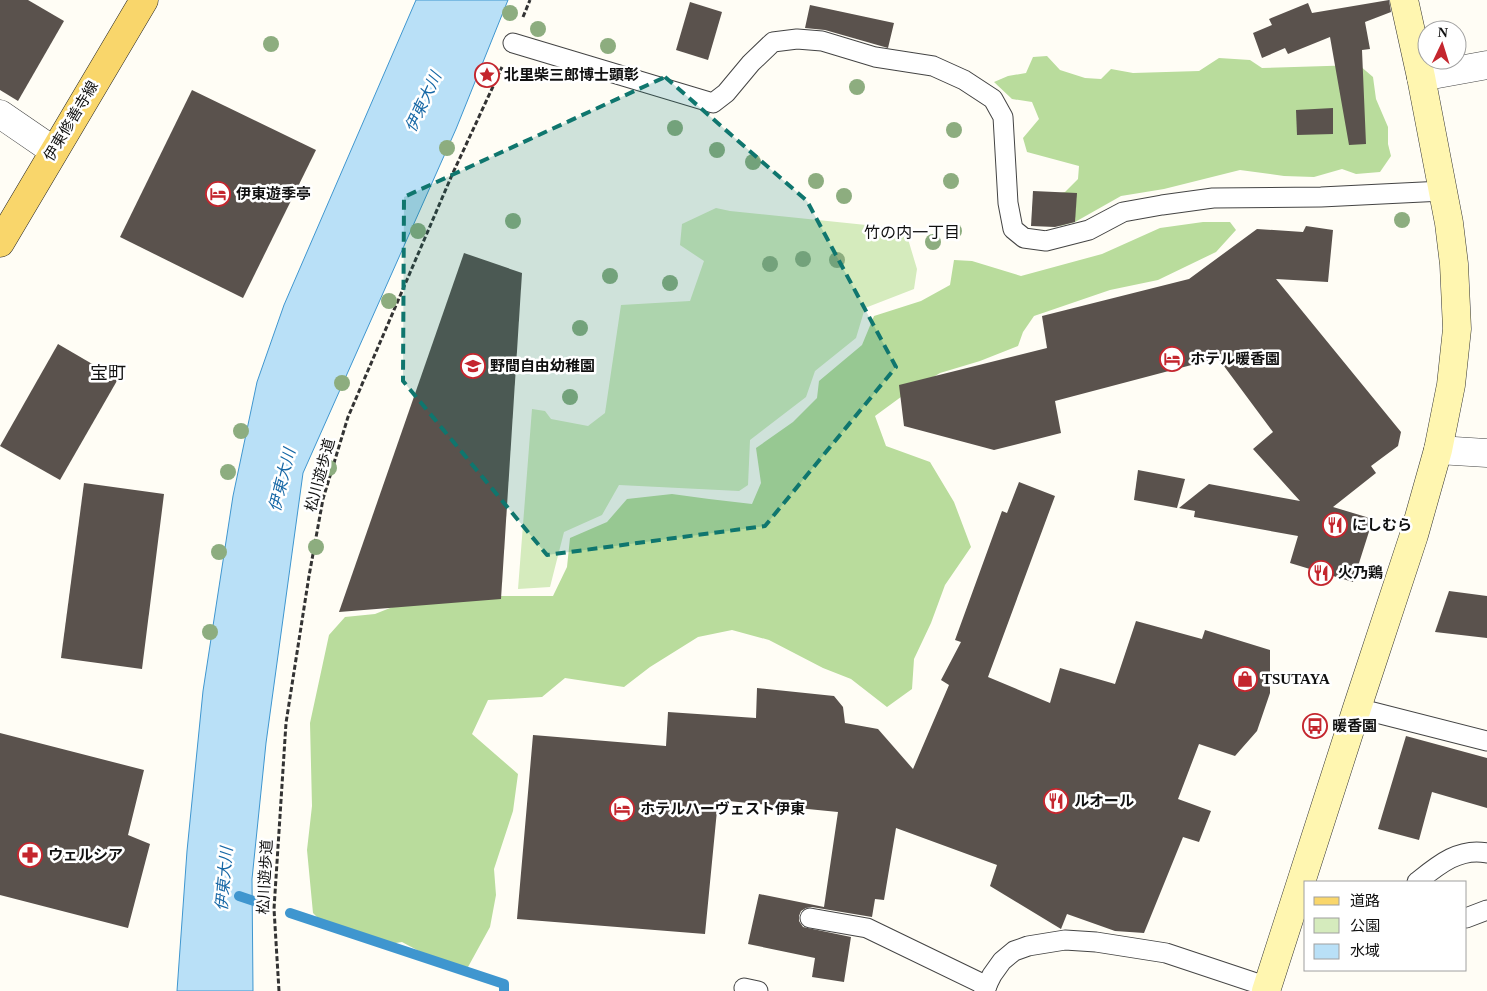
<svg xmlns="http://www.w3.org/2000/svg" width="1487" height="991" font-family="'Times New Roman','Noto Sans JP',serif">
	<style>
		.green { fill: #d5ebbd }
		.forest { fill: #b9dc9c }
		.water { fill: #b9e0f7; stroke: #3f96cf }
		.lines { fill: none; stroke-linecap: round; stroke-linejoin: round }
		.stream { stroke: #3f96cf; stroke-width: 10 }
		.building { fill: #5a524d }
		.lane-casing { stroke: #444; stroke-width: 21 }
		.street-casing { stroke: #444; stroke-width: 29 }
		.secondary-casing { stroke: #333; stroke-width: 29 }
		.primary-casing { stroke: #222; stroke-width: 29 }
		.path { stroke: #333; stroke-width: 3; stroke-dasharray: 5 2.5; stroke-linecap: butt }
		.lane { stroke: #fff; stroke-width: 19 }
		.street { stroke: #fff; stroke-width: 28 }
		.secondary { stroke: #fff6b0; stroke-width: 28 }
		.primary { stroke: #f9d66b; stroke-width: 28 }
		.tree { fill: #8dad7f }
		.marked { fill: #0f766e; fill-opacity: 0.2; stroke: #0f766e; stroke-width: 4; stroke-dasharray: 10 6; stroke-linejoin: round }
		.labels { text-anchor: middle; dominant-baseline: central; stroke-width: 5; stroke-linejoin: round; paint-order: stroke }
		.poi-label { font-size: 15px; font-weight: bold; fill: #111; stroke: #fff; text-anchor: start }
		.street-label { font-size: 15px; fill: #111; stroke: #fff }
		.water-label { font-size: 16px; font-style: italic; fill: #1768a6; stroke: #fff }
		.neighbourhood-label { font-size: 16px; fill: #111; stroke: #fff }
		.quarter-label { font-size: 18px; fill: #111; stroke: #fff }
	</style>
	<rect width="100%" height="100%" fill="#fffdf5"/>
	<polygon class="green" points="716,208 730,211 905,229 917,269 914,289 865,308 856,338 815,371 806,397 750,440 748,485 739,491 619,485 602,515 564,532 550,587 518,589 532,409 545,411 551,419 588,426 605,413 621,305 690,301 704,261 680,245 682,224"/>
	<g class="forest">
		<polygon points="1047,56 1060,70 1085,78 1101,79 1111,69 1133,73 1199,71 1219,58 1250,60 1262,68 1359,65 1373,77 1376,99 1388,127 1388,144 1391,156 1380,172 1356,174 1342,169 1314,177 1284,176 1240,170 1164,189 1121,196 1075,222 1060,226 1036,199 1065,192 1078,179 1079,166 1027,152 1023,138 1039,119 1032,102 1012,99 994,82 1008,76 1026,73 1033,57"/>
		<polygon points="1203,222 1230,222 1236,230 1216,252 1158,280 1110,290 1034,316 1023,332 1018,346 980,361 940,373 905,394 875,416 886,446 930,462 954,502 971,547 945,585 931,623 914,659 912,689 887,707 851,679 823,668 769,640 732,630 698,637 650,667 624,687 565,678 542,697 488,700 472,734 518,774 513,811 494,869 496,895 490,927 468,967 445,965 402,942 377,946 327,927 313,913 307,850 312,806 310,723 329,635 345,617 375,614 420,596 553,596 567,567 570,538 607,522 627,499 672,494 709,499 752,504 761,483 756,448 793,422 817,398 819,381 862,345 874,316 921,301 950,285 954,260 972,261 1021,276 1102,254 1160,228"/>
	</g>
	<polygon class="water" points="416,0 508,0 456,129 303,473 266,743 252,879 253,991 177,991 187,851 203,691 233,496 257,382 284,305"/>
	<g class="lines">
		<g class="stream">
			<polyline points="239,896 257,902"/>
			<polyline points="290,913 504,984 504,991"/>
		</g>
	</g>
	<g class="building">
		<polygon points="0,0 28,0 64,21 18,101 0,90"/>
		<polygon points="1389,0 1391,12 1365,22 1370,49 1362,50 1366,144 1349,145 1330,37 1288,54 1285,48 1262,58 1253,33 1272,25 1269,19 1308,3 1312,13"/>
		<polygon points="690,2 722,12 708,60 676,50"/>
		<polygon points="810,5 894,23 888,48 825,30 805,28"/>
		<polygon points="192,90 316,150 243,298 120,237"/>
		<polygon points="1333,108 1333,134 1297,135 1296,110"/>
		<polygon points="1033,191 1077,193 1075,222 1055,227 1031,226"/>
		<polygon points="1306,226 1333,230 1328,282 1276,279 1401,432 1398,446 1371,466 1376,473 1333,507 1373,519 1353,582 1290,563 1298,536 1194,517 1195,511 1179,508 1209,484 1300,501 1253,449 1273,432 1218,358 1055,401 1061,433 994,450 904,426 899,385 1047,348 1042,316 1189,279 1257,229 1303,232"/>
		<polygon points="464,253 522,273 501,599 339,612"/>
		<polygon points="58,344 118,379 60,480 0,446"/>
		<polygon points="1138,470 1185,479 1177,508 1134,500"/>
		<polygon points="1019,482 1055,496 988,677 1050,703 1060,668 1115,684 1136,621 1202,639 1205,630 1270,650 1270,693 1257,731 1235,756 1199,744 1178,799 1211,811 1199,842 1183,837 1144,933 1115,931 1067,914 1061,929 990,886 997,865 896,828 884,900 875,899 872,917 812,907 806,908 801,911 799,916 799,921 803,927 851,937 844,982 812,977 815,958 748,944 759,894 824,907 838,812 718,800 705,934 517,919 533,735 666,746 668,712 756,718 757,688 834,696 843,707 845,723 878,729 913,769 949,685 941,680 961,642 955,640 1002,511 1007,513"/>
		<polygon points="84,483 164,494 142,669 61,658"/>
		<polygon points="1449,591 1487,596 1487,638 1435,632"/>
		<polygon points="0,733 144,770 128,835 150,844 128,928 0,895"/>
		<polygon points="1406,736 1487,758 1487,808 1432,792 1419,840 1378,829"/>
	</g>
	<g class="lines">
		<defs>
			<g id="lane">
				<polyline points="513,43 713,103 726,93 751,63 773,42 797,39 822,41 875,57 933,66 964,80 993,99 1003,117 1008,203 1013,229 1024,238 1046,241 1089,230 1123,212 1162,205 1213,198 1321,197 1443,191"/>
				<polyline points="1357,708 1487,741"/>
				<path d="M1417 882C1437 866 1459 847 1487 853"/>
				<polyline points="810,918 867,928 987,986"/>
				<polyline points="1466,918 1487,910"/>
				<polyline points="744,988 758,991"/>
				<polyline points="984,991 992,975 1002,961 1014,951 1028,946 1065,940 1096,942 1166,953 1268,987"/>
			</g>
			<g id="street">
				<polyline points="1421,77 1487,65"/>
				<polyline points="0,114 54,151"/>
				<polyline points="1438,450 1487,453"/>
			</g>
			<polyline id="secondary" points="1266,991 1357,708 1414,535 1438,450 1451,385 1457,329 1454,264 1449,223 1421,77 1404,0"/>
			<polyline id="primary" points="0,243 144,0"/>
		</defs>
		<use href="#lane" class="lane-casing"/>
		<use href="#street" class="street-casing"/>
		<use href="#secondary" class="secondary-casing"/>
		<use href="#primary" class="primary-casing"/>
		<g class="path">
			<polyline points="523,17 530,0"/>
			<polyline points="279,991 274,909 286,723 309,576 323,499 348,417 452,175 502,67"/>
		</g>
		<use href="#lane" class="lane"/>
		<use href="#street" class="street"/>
		<use href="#secondary" class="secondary"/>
		<use href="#primary" class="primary"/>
	</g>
	<g class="tree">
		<circle cx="510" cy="13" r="8"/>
		<circle cx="538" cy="29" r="8"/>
		<circle cx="271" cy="44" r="8"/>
		<circle cx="608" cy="46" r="8"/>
		<circle cx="484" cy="79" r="8"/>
		<circle cx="857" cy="87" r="8"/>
		<circle cx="675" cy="128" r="8"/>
		<circle cx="954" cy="130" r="8"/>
		<circle cx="447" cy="148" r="8"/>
		<circle cx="717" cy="150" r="8"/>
		<circle cx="753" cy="162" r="8"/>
		<circle cx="816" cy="181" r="8"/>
		<circle cx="951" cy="181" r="8"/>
		<circle cx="844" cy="196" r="8"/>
		<circle cx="1402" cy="220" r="8"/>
		<circle cx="513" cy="221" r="8"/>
		<circle cx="418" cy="231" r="8"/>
		<circle cx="954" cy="231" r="8"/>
		<circle cx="933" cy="242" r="8"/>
		<circle cx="803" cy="259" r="8"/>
		<circle cx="837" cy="260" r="8"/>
		<circle cx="770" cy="264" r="8"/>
		<circle cx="610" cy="276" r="8"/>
		<circle cx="670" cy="283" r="8"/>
		<circle cx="389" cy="301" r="8"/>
		<circle cx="580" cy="328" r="8"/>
		<circle cx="342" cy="383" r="8"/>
		<circle cx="570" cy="397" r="8"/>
		<circle cx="241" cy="431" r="8"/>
		<circle cx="329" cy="468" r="8"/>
		<circle cx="228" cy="472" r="8"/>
		<circle cx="316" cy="547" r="8"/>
		<circle cx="219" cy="552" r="8"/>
		<circle cx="210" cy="632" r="8"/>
	</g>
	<path class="marked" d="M665 77 807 201 896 367 765 526 547 555 403 381 404 197Z"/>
	<defs>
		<symbol id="sight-ring" viewBox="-11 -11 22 22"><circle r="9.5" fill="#fff" stroke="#c4262e" stroke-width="1.5"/><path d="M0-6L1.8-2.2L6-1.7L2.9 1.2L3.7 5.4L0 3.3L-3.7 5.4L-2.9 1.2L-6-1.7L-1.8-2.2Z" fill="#c4262e"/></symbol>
		<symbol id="hotel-ring" viewBox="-11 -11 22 22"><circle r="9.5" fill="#fff" stroke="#c4262e" stroke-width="1.5"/><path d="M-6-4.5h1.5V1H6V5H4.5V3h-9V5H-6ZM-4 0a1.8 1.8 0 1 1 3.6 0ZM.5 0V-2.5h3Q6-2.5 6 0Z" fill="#c4262e"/></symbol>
		<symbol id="school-ring" viewBox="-11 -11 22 22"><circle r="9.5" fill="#fff" stroke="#c4262e" stroke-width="1.5"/><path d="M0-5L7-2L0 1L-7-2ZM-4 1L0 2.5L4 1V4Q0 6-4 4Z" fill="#c4262e"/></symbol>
		<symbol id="restaurant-ring" viewBox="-11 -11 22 22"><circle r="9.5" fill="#fff" stroke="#c4262e" stroke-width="1.5"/><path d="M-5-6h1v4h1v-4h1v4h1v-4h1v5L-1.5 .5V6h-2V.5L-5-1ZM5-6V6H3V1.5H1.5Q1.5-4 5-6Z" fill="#c4262e"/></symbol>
		<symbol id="shop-ring" viewBox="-11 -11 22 22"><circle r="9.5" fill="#fff" stroke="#c4262e" stroke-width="1.5"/><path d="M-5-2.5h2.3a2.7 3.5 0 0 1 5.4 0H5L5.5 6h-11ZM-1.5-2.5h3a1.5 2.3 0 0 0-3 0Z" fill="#c4262e"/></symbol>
		<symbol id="bus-ring" viewBox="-11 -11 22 22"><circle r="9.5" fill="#fff" stroke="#c4262e" stroke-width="1.5"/><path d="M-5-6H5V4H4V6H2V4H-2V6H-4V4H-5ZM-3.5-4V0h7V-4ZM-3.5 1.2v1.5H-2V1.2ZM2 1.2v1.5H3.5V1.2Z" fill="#c4262e"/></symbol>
		<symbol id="pharmacy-ring" viewBox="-11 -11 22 22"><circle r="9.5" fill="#fff" stroke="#c4262e" stroke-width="1.5"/><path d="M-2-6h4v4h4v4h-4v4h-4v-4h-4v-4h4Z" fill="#c4262e"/></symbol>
	</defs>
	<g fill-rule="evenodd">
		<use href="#sight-ring" x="473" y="61" width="28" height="28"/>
		<use href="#hotel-ring" x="204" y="180" width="28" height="28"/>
		<use href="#hotel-ring" x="1158" y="345" width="28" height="28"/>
		<use href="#school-ring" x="459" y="352" width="28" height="28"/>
		<use href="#restaurant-ring" x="1321" y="511" width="28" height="28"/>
		<use href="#restaurant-ring" x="1307" y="559" width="28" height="28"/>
		<use href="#shop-ring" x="1231" y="665" width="28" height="28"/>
		<use href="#bus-ring" x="1301" y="712" width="28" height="28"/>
		<use href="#restaurant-ring" x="1042" y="787" width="28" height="28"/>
		<use href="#hotel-ring" x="608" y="795" width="28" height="28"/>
		<use href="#pharmacy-ring" x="16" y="841" width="28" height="28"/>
	</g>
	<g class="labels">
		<g class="poi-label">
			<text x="504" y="75">北里柴三郎博士顕彰</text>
			<text x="236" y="194">伊東遊季亭</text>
			<text x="1190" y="359">ホテル暖香園</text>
			<text x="490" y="366">野間自由幼稚園</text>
			<text x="1352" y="525">にしむら</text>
			<text x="1338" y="573">火乃鶏</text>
			<text x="1262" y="679">TSUTAYA</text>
			<text x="1332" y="726">暖香園</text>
			<text x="1074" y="801">ルオール</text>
			<text x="640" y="809">ホテルハーヴェスト伊東</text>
			<text x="48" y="855">ウェルシア</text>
		</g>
		<g class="street-label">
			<text transform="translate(71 121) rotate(-59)">伊東修善寺線</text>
			<text transform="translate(320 475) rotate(-75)">松川遊歩道</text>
			<text transform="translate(265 877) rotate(-87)">松川遊歩道</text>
		</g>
		<g class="water-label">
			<text transform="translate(423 102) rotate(-65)">伊東大川</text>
			<text transform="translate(282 480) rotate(-76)">伊東大川</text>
			<text transform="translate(224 879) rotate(-85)">伊東大川</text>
		</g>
		<g class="neighbourhood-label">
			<text x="912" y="232">竹の内一丁目</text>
		</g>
		<g class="quarter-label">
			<text x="108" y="373">宝町</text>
		</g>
	</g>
	<rect x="1304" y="881" width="162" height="90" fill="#ffffff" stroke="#a0a0a0"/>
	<rect x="1314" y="897" width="25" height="8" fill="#f9d66b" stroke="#a0a0a0"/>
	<text x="1350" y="906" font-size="15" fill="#111111">道路</text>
	<rect x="1314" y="918" width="25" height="15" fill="#d5ebbd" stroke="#a0a0a0"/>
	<text x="1350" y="931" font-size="15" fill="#111111">公園</text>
	<rect x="1314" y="944" width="25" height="15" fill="#b9e0f7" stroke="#a0a0a0"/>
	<text x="1350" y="956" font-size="15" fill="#111111">水域</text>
	<g transform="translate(1442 45) rotate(4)"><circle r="24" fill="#ffffff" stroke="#a0a0a0"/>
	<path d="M0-4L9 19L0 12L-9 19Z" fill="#c4262e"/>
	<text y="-8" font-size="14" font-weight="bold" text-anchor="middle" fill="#111111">N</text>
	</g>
</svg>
